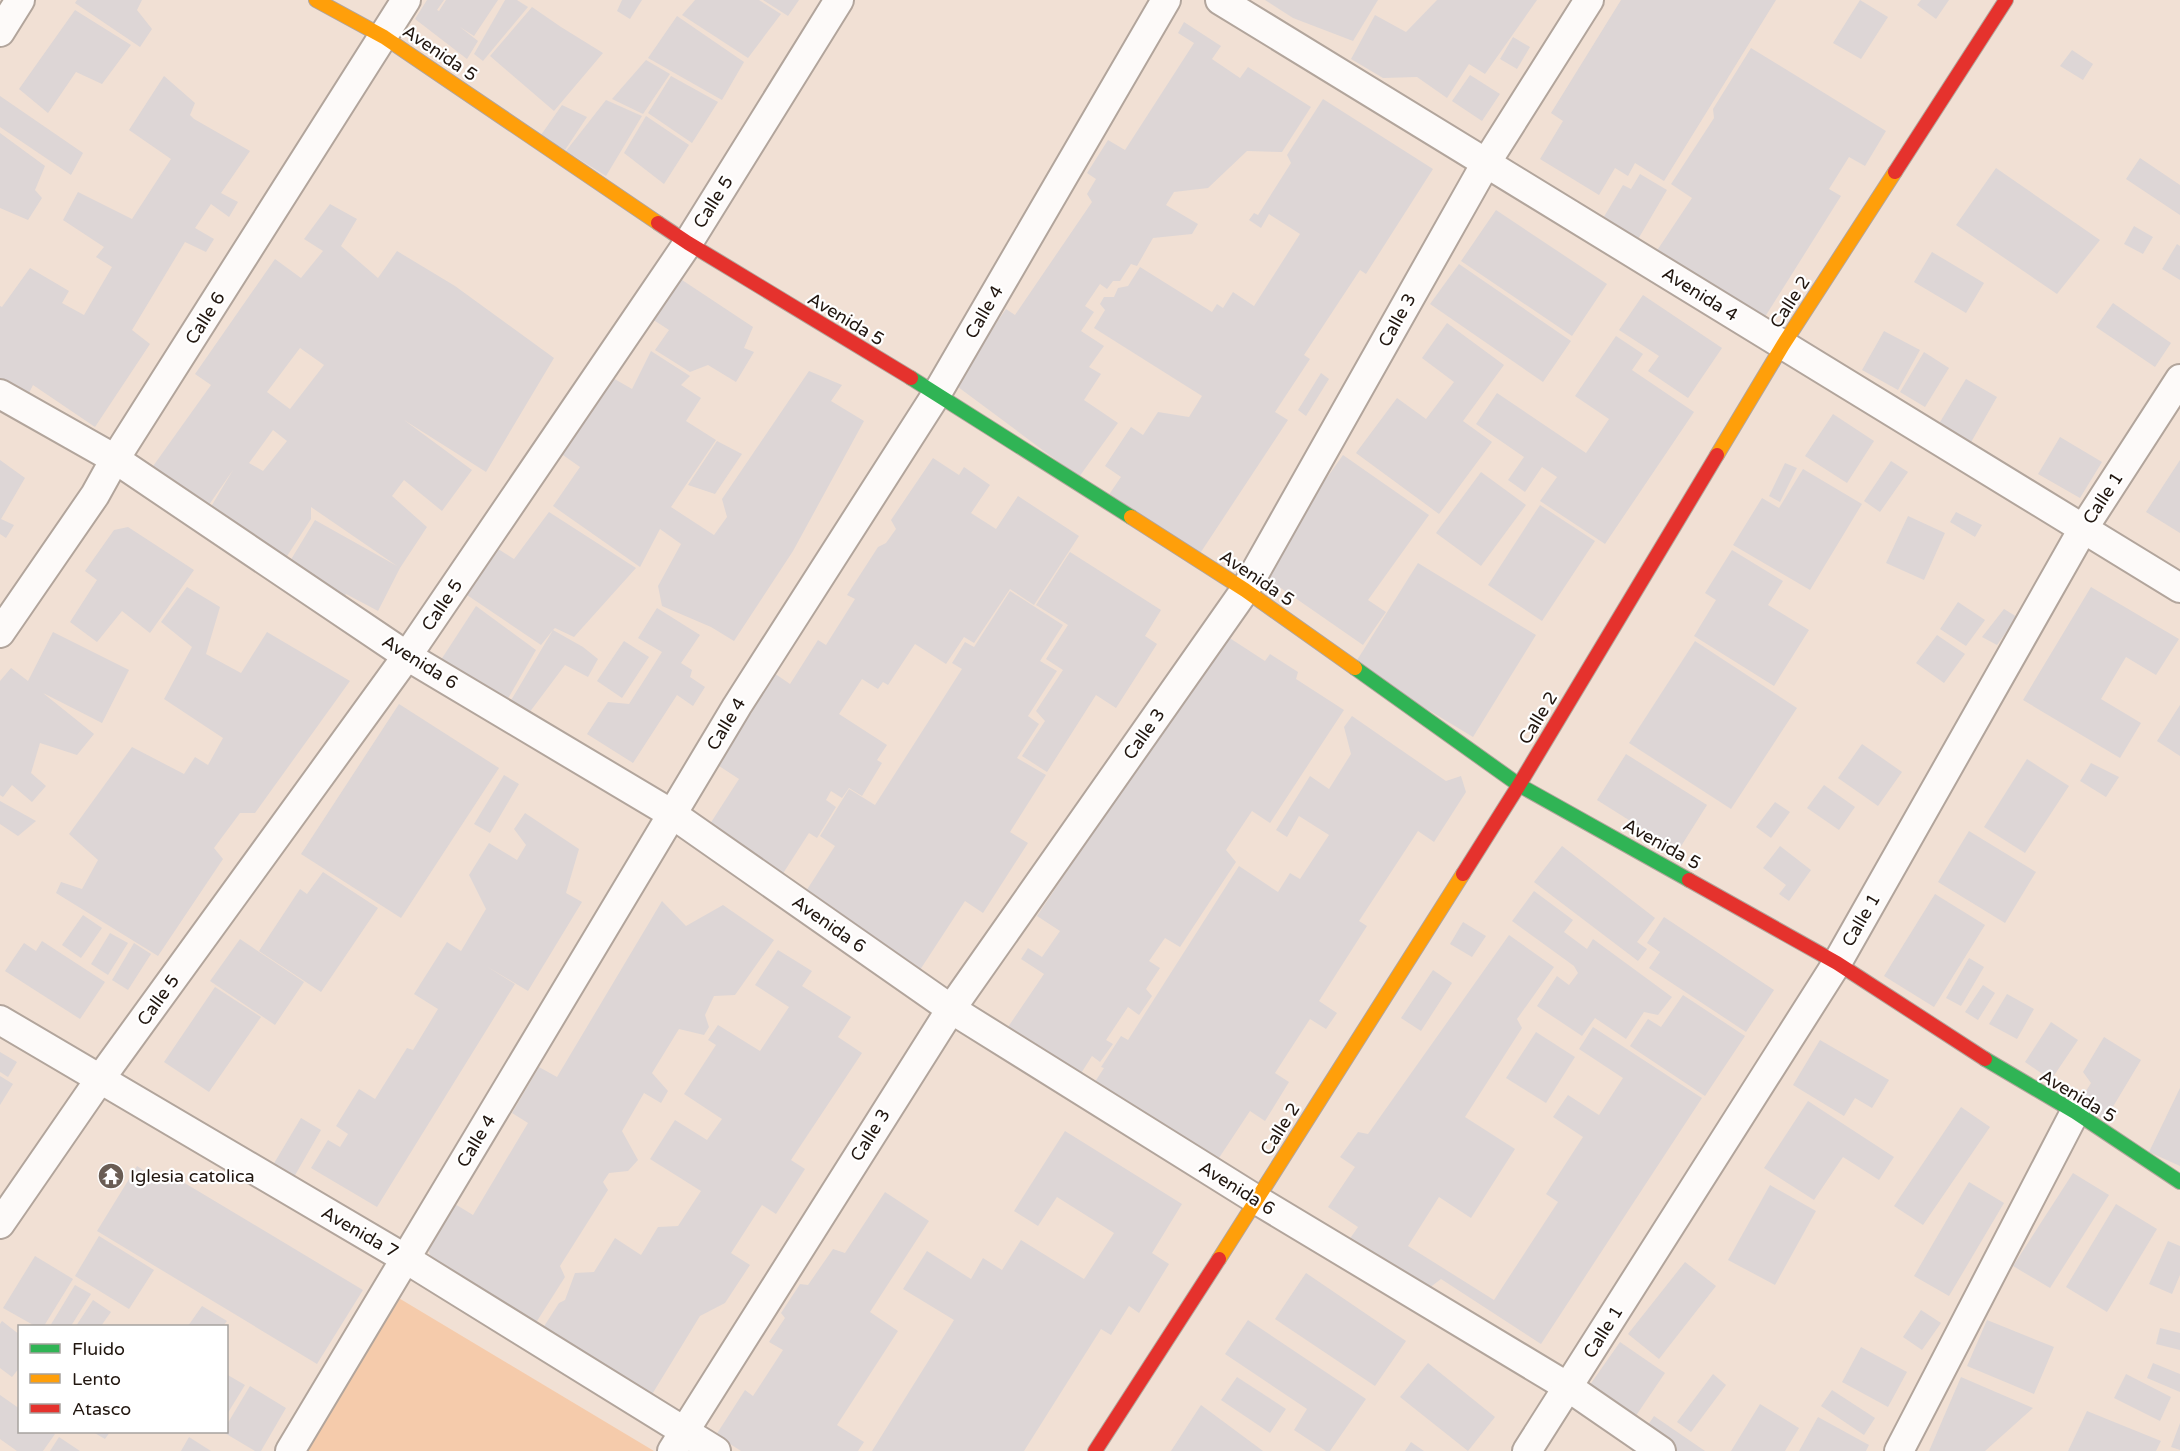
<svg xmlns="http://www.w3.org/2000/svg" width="2180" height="1451" font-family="'Varela Round',sans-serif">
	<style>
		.green { fill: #f5cbab }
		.building { fill: #ddd6d6; fill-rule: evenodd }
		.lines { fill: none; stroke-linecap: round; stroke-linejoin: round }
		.street-casing { stroke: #b2a59c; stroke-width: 32 }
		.fast-casing { stroke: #b2a59c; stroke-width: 16 }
		.slow-casing { stroke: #b2a59c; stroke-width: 16 }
		.jam-casing { stroke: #b2a59c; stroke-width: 16 }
		.street { stroke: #fdfaf9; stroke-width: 28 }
		.fast { stroke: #30b455; stroke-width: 14 }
		.slow { stroke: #ff9f0a; stroke-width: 14 }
		.jam { stroke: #e5322d; stroke-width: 14 }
		.labels { text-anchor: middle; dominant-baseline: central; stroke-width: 4.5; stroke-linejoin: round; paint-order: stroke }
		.street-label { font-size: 18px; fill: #21160f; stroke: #fff }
		.poi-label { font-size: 18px; fill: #21160f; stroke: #fff; text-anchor: start }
	</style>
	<rect width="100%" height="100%" fill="#f1e0d4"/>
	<polygon class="green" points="397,1297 654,1451 303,1451"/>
	<g class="building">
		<polygon points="77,0 142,0 137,10 152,29 140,47 75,3"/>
		<polygon points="427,0 444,0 437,10 439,11 446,0 498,0 474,36 460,27 478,41 467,59 415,19"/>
		<polygon points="505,0 517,0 528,7 483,61 474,54"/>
		<polygon points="622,0 642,0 630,19 617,11"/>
		<polygon points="695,0 759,0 781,14 748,58 682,15"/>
		<polygon points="763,0 799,0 788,16"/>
		<polygon points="1265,0 1378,0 1353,41 1293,18"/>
		<polygon points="1437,0 1537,0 1485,74 1469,64 1447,98 1417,77 1383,78 1351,59 1375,15 1406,32"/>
		<polygon points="1621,0 1776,0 1664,181 1635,163 1628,176 1615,168 1599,195 1540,159 1563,121 1551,113"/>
		<polygon points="1860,0 1888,17 1861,59 1833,43"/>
		<polygon points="1921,0 1949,0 1936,19 1917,5"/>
		<polygon points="532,7 561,27 603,53 554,111 490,56"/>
		<polygon points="75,10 131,45 102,84 76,72 48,113 19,89"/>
		<polygon points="677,16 744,62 722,100 648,58"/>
		<polygon points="1184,22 1221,46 1212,59 1240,78 1248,67 1311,107 1282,152 1247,151 1208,188 1174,192 1166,205 1198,224 1192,234 1153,238 1137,266 1131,264 1120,281 1113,281 1107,289 1100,284 1085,306 1094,312 1081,331 1104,346 1089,367 1101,374 1084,400 1118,423 1079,477 954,384 1006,309 1015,315 1092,202 1087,194 1096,179 1087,173 1108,140 1125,150 1194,43 1178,33"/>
		<polygon points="1513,37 1530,47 1517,69 1500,59"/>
		<polygon points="1751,48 1886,131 1865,166 1849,157 1829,189 1841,196 1763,320 1652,258 1692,198 1671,184 1714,118 1713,109"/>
		<polygon points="2072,50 2093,64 2083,80 2060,66"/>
		<polygon points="646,60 670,74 643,114 612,99"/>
		<polygon points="1470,75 1500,94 1482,121 1452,101"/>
		<polygon points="164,76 195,103 190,115 194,119 250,151 221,193 238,202 229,217 211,204 195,228 214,239 206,252 185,242 132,330 150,344 95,427 33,385 28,395 0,380 0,306 2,307 30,268 69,291 62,303 84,315 112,267 96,257 104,247 63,220 78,192 132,219 171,159 129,130"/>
		<polygon points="671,76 718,102 692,143 648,113"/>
		<polygon points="0,96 83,153 71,175 0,127"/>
		<polygon points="1323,99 1433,169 1366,274 1360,270 1304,355 1310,359 1275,412 1288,420 1199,555 1108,496 1121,477 1105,466 1131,427 1143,435 1158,412 1189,417 1202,396 1094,328 1105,310 1100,304 1104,297 1114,297 1118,288 1128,286 1140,267 1212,312 1217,304 1223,308 1233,292 1254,306 1300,234 1269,214 1261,228 1249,220 1254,213 1258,215 1291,163 1287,155"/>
		<polygon points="606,100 642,116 606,176 566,151"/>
		<polygon points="562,105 587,117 565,150 541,135"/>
		<polygon points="646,116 689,145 664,184 624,153"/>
		<polygon points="0,133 45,166 35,190 42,198 28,220 0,208"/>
		<polygon points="2140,158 2180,185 2180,215 2126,179"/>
		<polygon points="1996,168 2100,240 2057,294 1956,225"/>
		<polygon points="1640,174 1667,190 1634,246 1599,225 1623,185 1631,189"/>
		<path d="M330 204 357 219 341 246 378 278 397 251 455 286 554 358 486 472 404 420 472 470 442 511 404 480 392 496 427 527 400 568 378 611 346 594 336 608 281 576 315 520 397 566 311 507V519L282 564 206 515 233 470 202 515 146 476 211 385 195 374 275 259 301 278 323 251 304 239ZM300 348 324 365 290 409 267 392ZM273 430 287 441 263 471 249 463Z"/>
		<polygon points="1496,210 1607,284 1572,336 1461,261"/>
		<polygon points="2134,226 2153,237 2143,254 2124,244"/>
		<polygon points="2177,244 2180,246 2180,280 2162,269"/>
		<polygon points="1932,252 1984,283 1966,313 1914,282"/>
		<polygon points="1459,264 1571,341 1543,382 1430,304"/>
		<polygon points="676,276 753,327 744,348 754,352 736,382 708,365 690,372 655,350 669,330 649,317"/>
		<polygon points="1643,295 1722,348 1688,398 1648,371 1659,356 1619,330"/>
		<polygon points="2113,303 2171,343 2155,367 2096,327"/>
		<polygon points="1447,323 1504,365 1463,421 1492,442 1439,514 1356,453 1397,398 1426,419 1454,382 1422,358"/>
		<polygon points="1884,331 1920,350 1898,390 1862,370"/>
		<polygon points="1616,336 1643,354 1632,370 1694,412 1605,544 1540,501 1557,477 1542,467 1525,492 1508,480 1524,457 1476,424 1497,393 1586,453 1609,419 1575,396"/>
		<polygon points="651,351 690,376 681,385 701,398 686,421 716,440 671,507 714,535 727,517 722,499 809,371 842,385 831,401 864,421 793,551 734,641 711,627 662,606 658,586 681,544 660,529 640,567 553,506 580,467 560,453 611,377 632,389"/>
		<polygon points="1924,352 1949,368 1925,407 1900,392"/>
		<polygon points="1321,373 1329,379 1306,416 1298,410"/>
		<polygon points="1966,379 1997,397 1966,451 1934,432"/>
		<polygon points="1833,414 1874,441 1847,483 1805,456"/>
		<polygon points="2060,437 2102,462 2080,498 2038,474"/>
		<polygon points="717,441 742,454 715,494 688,485"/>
		<polygon points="1343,455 1429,515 1368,600 1386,612 1363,645 1259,573"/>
		<polygon points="933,458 959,475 964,467 990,485 971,513 996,529 1018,496 1079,536 1034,605 1010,589 974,643 964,637 946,664 915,644 888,685 883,682 878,689 862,679 839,714 887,745 877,760 882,763 862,796 849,788 842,798 831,791 826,800 836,807 817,838 809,833 782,875 708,827 739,779 716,764 774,673 790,684 818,640 826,645 855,599 847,595 878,547 886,543 896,529 891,520"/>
		<polygon points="0,460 25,478 1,519 14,525 6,538 0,534"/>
		<polygon points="2180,460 2180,533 2146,512"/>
		<polygon points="1891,461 1908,472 1880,512 1864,501"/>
		<polygon points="1785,463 1797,468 1780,502 1769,496"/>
		<polygon points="1803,469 1862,504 1810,590 1733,545 1762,498 1779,508"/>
		<polygon points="1481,472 1526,505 1481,566 1436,533"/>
		<polygon points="1540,505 1595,541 1542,621 1488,585"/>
		<polygon points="549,512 636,568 574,637 555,628 553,630 583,647 598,659 588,677 565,665 529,713 510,702 553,630 541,645 464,593 495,547 514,559"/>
		<polygon points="1956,512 1982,525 1975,537 1950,522"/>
		<polygon points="1908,516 1945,533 1924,580 1886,563"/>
		<polygon points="128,527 194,570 150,633 122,611 97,642 70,622 97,580 85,571 114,530"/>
		<polygon points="1732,550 1783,581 1768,605 1809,630 1774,686 1694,636 1716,600 1705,593"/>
		<polygon points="1070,552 1161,610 1145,636 1157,644 1116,708 1096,695 1047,772 1022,756 1045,721 1036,711 1063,670 1046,659 1068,625 1036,605"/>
		<polygon points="1418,563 1536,635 1473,737 1354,665"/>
		<polygon points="187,587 220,607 206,654 241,673 267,632 350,681 255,813 240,813 214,848 223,859 158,956 56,893 61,882 82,889 98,860 69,834 132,747 184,774 195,757 208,765 223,738 164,699 192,647 161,622"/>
		<polygon points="2091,587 2179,639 2156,675 2126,657 2101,699 2141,723 2120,758 2023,700"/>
		<polygon points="1010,591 1063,625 1040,661 1057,671 1028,716 1039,724 1017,758 1046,775 1010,832 1028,843 983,913 965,901 918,973 801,899 835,846 820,836 849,789 875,805 962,669 952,663 965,642 974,647"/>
		<polygon points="1958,602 1985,620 1966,646 1940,629"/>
		<polygon points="476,606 536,650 502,709 435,669"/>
		<polygon points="657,608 700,635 681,663 692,670 690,677 705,687 693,706 677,695 633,763 587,734 608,702 629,704 662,652 638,638"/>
		<polygon points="2004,609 2017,617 1997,645 1982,637"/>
		<polygon points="53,632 129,670 102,723 43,693 94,734 77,755 40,743 31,773 46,786 32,802 12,785 3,797 0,795 0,681 11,668 28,681"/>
		<polygon points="1225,635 1265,661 1270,654 1298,672 1296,679 1344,710 1270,823 1252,811 1226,850 1236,862 1180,947 1165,938 1149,961 1160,968 1146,989 1152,996 1139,1015 1128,1007 1106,1040 1113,1044 1100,1062 1092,1056 1080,1075 1008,1027 1044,974 1021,959 1028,948 1042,957 1060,931 1037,916"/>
		<polygon points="1937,635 1965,654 1944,683 1916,663"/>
		<polygon points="624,641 649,657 622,698 597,681"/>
		<polygon points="1695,641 1797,708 1731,809 1629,743"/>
		<polygon points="399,704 499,768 401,918 301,854"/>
		<polygon points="2180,705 2180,756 2157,741"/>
		<polygon points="1352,716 1446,781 1461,776 1466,792 1434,842 1418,831 1359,921 1367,926 1319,1001 1337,1013 1326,1029 1310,1019 1275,1073 1289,1082 1265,1121 1250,1111 1213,1167 1091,1088 1104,1068 1101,1067 1121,1036 1128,1040 1239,866 1278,892 1290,873 1300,879 1329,835 1299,816 1287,837 1276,830 1310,776 1329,789 1351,754 1344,727"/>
		<polygon points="1862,744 1902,772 1878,806 1838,778"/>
		<polygon points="1626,754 1707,805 1678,851 1597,800"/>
		<polygon points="2027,759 2069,786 2025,853 1984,827"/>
		<polygon points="2091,763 2119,777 2106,797 2080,781"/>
		<polygon points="504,775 519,784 490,833 474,824"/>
		<polygon points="1824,785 1855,807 1839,830 1807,808"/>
		<polygon points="0,801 36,821 18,836 0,824"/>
		<polygon points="1775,802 1790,812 1771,838 1756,827"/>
		<polygon points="525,813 579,849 566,893 582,902 528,991 486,966 515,984 377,1207 311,1168 328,1140 340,1147 348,1134 336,1126 359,1089 375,1099 407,1048 413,1050 438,1009 414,994 447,942 461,951 486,909 469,875 489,843 517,860 526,845 514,829"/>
		<polygon points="1969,831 2036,872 2005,923 1938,882"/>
		<polygon points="1562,846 1655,918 1637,942 1647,949 1638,961 1534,882"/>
		<polygon points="1780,846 1811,870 1789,901 1779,894 1786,885 1763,868"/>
		<polygon points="323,872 378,908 321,992 259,951 300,889 307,894"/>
		<polygon points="1534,891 1573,920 1564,932 1587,949 1593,939 1672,997 1658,1015 1644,1012 1626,1039 1595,1018 1582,1036 1537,1006 1557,976 1569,985 1578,973 1574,966 1512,921"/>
		<polygon points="1935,894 1985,925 1934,1007 1884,976"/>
		<polygon points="662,901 686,926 723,905 774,940 735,995 714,996 705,1015 709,1027 704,1035 679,1029 652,1073 668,1091 661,1103 644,1093 622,1131 638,1160 628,1171 609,1173 603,1182 608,1190 560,1266 565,1277 532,1329 434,1269 428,1248 455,1204 473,1215 528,1123 512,1113 539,1067 557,1077"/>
		<polygon points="83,915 102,928 81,958 62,945"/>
		<polygon points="1664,917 1774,990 1746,1032 1649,968 1660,952 1647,943"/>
		<polygon points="1463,922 1486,936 1472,957 1450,944"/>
		<polygon points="110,933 128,943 108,975 91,964"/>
		<polygon points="1509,935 1554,967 1517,1019 1522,1028 1465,1117 1515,1149 1471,1218 1439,1197 1408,1246 1494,1300 1558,1202 1546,1194 1583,1137 1553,1117 1568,1095 1599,1115 1623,1078 1579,1049 1593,1027 1702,1098 1541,1344 1441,1279 1424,1292 1349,1240 1358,1227 1328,1207 1355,1167 1340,1157 1358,1132 1368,1134"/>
		<polygon points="240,939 304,982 275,1025 210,981"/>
		<polygon points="42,941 105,982 80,1019 5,971 24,943 36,951"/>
		<polygon points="134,943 151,954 128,990 112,980"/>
		<polygon points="778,950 812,971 802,986 851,1017 838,1037 862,1053 791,1160 805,1169 776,1214 762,1205 731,1253 750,1265 725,1303 700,1316 651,1396 541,1331 559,1303 565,1300 575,1273 594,1272 615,1238 641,1255 658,1227 678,1226 701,1191 650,1159 675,1120 707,1140 722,1119 684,1094 716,1045 708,1040 718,1025 760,1051 789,1007 755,985"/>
		<polygon points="1969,958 1984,967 1961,1006 1946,998"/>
		<polygon points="1433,970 1452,983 1421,1031 1401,1018"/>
		<polygon points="1983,985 1995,993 1978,1020 1965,1012"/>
		<polygon points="215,987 261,1017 209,1092 164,1062"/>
		<polygon points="2007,994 2034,1009 2017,1039 1989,1024"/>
		<polygon points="1683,995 1745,1036 1705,1096 1630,1046 1648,1019 1661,1027"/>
		<polygon points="2051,1022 2078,1040 2051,1080 2025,1062"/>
		<polygon points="1536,1032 1575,1057 1546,1103 1506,1078"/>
		<polygon points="2104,1037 2141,1060 2105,1120 2078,1104 2091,1083 2083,1072"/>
		<polygon points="1820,1040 1889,1080 1872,1108 1855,1098 1844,1116 1793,1085"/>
		<polygon points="0,1052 17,1062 8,1077 0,1072"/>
		<polygon points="0,1076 13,1084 0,1105"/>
		<polygon points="2180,1088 2180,1166 2149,1152"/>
		<polygon points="1808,1101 1894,1157 1879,1180 1843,1157 1814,1200 1764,1168"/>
		<polygon points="1961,1107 1990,1127 1923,1225 1894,1206"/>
		<polygon points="301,1118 321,1130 294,1177 273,1165"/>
		<polygon points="1065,1131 1182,1204 1152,1253 1169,1264 1139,1313 1129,1306 1111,1335 1101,1329 1024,1451 872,1451 954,1320 903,1289 927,1251 971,1279 983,1258 1002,1270 1021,1240 1084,1279 1114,1233 1057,1197 1038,1226 1014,1211"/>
		<polygon points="137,1166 157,1179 163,1170 363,1290 317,1364 97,1231"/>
		<polygon points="2073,1173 2109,1195 2050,1288 2013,1266"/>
		<polygon points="1969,1182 2004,1203 1949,1296 1914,1276"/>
		<polygon points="1770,1185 1816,1211 1775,1285 1728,1260"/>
		<polygon points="885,1192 929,1221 870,1312 898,1331 837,1425 864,1442 858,1451 741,1451 716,1435 745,1390 753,1396 783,1350 769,1342 785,1318 781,1313 800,1284 808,1285 833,1249 845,1253"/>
		<polygon points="2116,1204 2157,1229 2107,1312 2066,1287"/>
		<polygon points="99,1236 154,1270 129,1309 75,1276"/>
		<polygon points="2168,1241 2180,1246 2180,1275 2172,1294 2149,1284"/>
		<polygon points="35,1256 73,1279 44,1326 35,1326 3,1308"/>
		<polygon points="1685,1262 1716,1286 1659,1359 1628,1334"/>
		<polygon points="1306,1273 1406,1341 1375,1386 1275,1319"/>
		<polygon points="75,1285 91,1294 71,1326 50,1326"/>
		<polygon points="93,1300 111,1312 101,1326 76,1326"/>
		<polygon points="202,1306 227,1321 223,1326 188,1326"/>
		<polygon points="1921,1310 1941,1323 1922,1350 1903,1337"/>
		<polygon points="1248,1320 1366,1399 1330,1451 1326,1451 1294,1430 1307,1409 1225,1354"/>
		<polygon points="1987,1320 2054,1347 2034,1394 1967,1366"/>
		<polygon points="2,1321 20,1335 20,1367 12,1377 0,1368 0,1324"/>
		<polygon points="2160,1328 2180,1333 2180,1350 2156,1344"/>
		<polygon points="1620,1342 1665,1373 1633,1420 1587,1389"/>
		<polygon points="1861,1347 1907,1372 1888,1407 1842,1382"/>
		<polygon points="1428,1363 1495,1417 1468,1451 1400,1397"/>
		<polygon points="2153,1363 2180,1374 2180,1392 2147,1378"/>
		<polygon points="226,1374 245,1385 226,1416"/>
		<polygon points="1713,1374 1726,1385 1691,1432 1677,1422"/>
		<polygon points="2126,1374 2171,1397 2160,1421 2114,1398"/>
		<polygon points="1237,1377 1286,1409 1270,1433 1221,1400"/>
		<polygon points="1961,1377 2033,1408 1985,1451 1929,1451"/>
		<polygon points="250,1386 286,1408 261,1451 255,1451 223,1432 226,1432 226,1426"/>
		<polygon points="1832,1390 1875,1418 1864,1435 1821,1406"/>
		<polygon points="0,1395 20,1409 20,1432 51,1432 55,1434 43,1451 17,1451 0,1439"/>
		<polygon points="1760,1404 1799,1428 1785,1451 1731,1451"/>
		<polygon points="1201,1405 1263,1451 1171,1451"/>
		<polygon points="2087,1411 2161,1441 2156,1451 2068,1451"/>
		<polygon points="1654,1416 1705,1451 1661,1451 1640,1437"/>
		<polygon points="1818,1417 1869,1445 1866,1451 1799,1451"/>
		<polygon points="2180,1423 2180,1450 2171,1447"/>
		<polygon points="93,1432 110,1432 105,1439"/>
		<polygon points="59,1437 80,1451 50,1451"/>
		<polygon points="189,1437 211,1451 181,1451"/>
		<polygon points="1411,1442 1424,1451 1405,1451"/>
	</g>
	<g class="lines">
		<defs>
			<g id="street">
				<polyline points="1220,0 2180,588"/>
				<polyline points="0,32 20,0"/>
				<polyline points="0,394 115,459 407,656 672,814 951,1009 1257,1200 1568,1387 1661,1451"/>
				<polyline points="0,633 95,495 115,459 406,0"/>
				<polyline points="0,1020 406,1259 716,1451"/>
				<polyline points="0,1224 100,1079 407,656 688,243 839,0"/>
				<polyline points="290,1451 737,706 936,395 1166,0"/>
				<polyline points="672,1451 951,1009 1245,590 1486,163 1589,0"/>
				<polyline points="1527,1451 1837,963 2083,529 2180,379"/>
				<polyline points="1899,1451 2075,1112"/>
			</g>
			<g id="fast">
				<polyline points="911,378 1131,517"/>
				<polyline points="1355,668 1519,785 1689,880"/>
				<polyline points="1985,1059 2075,1112 2180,1182"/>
			</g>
			<g id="slow">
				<polyline points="316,0 384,37 658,223"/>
				<polyline points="1717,455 1783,345 1895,172"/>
				<polyline points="1131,517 1245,590 1355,668"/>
				<polyline points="1219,1259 1463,874"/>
			</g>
			<g id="jam">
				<polyline points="1895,172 2006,0"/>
				<polyline points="658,223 688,243 911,378"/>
				<polyline points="1463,874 1519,785 1717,455"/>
				<polyline points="1689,880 1837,963 1985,1059"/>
				<polyline points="1095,1451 1219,1259"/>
			</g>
		</defs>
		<use href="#street" class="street-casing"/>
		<use href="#fast" class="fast-casing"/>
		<use href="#slow" class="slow-casing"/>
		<use href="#jam" class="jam-casing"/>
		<use href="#street" class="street"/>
		<use href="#fast" class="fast"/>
		<use href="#slow" class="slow"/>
		<use href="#jam" class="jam"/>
	</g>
	<defs>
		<symbol id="temple-disc" viewBox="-11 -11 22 22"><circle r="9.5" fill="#6a5d54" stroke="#fff"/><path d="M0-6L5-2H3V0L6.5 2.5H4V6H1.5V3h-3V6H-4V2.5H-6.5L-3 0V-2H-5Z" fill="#fff"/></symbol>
	</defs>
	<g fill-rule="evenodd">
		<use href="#temple-disc" x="96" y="1161" width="30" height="30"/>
	</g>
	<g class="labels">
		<g class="street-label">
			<text transform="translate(440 53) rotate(34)">Avenida 5</text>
			<text transform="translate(713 202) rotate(-58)">Calle 5</text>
			<text transform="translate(1700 294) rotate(32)">Avenida 4</text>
			<text transform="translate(1790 302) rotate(-57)">Calle 2</text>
			<text transform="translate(984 312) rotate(-60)">Calle 4</text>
			<text transform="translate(205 318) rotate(-58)">Calle 6</text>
			<text transform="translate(846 319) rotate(31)">Avenida 5</text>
			<text transform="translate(1397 320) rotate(-61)">Calle 3</text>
			<text transform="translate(2103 498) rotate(-57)">Calle 1</text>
			<text transform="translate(1257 578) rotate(34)">Avenida 5</text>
			<text transform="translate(442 605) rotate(-56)">Calle 5</text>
			<text transform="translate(420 662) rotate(32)">Avenida 6</text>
			<text transform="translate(1538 718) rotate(-59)">Calle 2</text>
			<text transform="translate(726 724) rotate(-59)">Calle 4</text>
			<text transform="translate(1144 734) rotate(-55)">Calle 3</text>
			<text transform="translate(1662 844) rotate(29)">Avenida 5</text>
			<text transform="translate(1861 920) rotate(-60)">Calle 1</text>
			<text transform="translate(829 924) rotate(35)">Avenida 6</text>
			<text transform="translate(158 1000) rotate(-54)">Calle 5</text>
			<text transform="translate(2078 1096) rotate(31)">Avenida 5</text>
			<text transform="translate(1280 1129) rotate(-58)">Calle 2</text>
			<text transform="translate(870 1135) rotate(-58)">Calle 3</text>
			<text transform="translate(476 1141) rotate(-59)">Calle 4</text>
			<text transform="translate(1237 1188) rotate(32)">Avenida 6</text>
			<text transform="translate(360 1232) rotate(30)">Avenida 7</text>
			<text transform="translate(1603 1332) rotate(-58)">Calle 1</text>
		</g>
		<g class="poi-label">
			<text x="130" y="1176">Iglesia catolica</text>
		</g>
	</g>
	<rect x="18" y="1325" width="210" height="108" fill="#ffffff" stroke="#a6a29f" stroke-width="1.5"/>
	<rect x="30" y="1344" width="30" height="9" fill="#30b455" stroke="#a6a29f" stroke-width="1.5"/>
	<text x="72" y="1355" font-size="18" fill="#21160f">Fluido</text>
	<rect x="30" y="1374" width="30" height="9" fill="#ff9f0a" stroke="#a6a29f" stroke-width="1.5"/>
	<text x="72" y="1385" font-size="18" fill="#21160f">Lento</text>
	<rect x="30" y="1404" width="30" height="9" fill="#e5322d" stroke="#a6a29f" stroke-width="1.5"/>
	<text x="72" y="1415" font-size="18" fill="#21160f">Atasco</text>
</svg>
